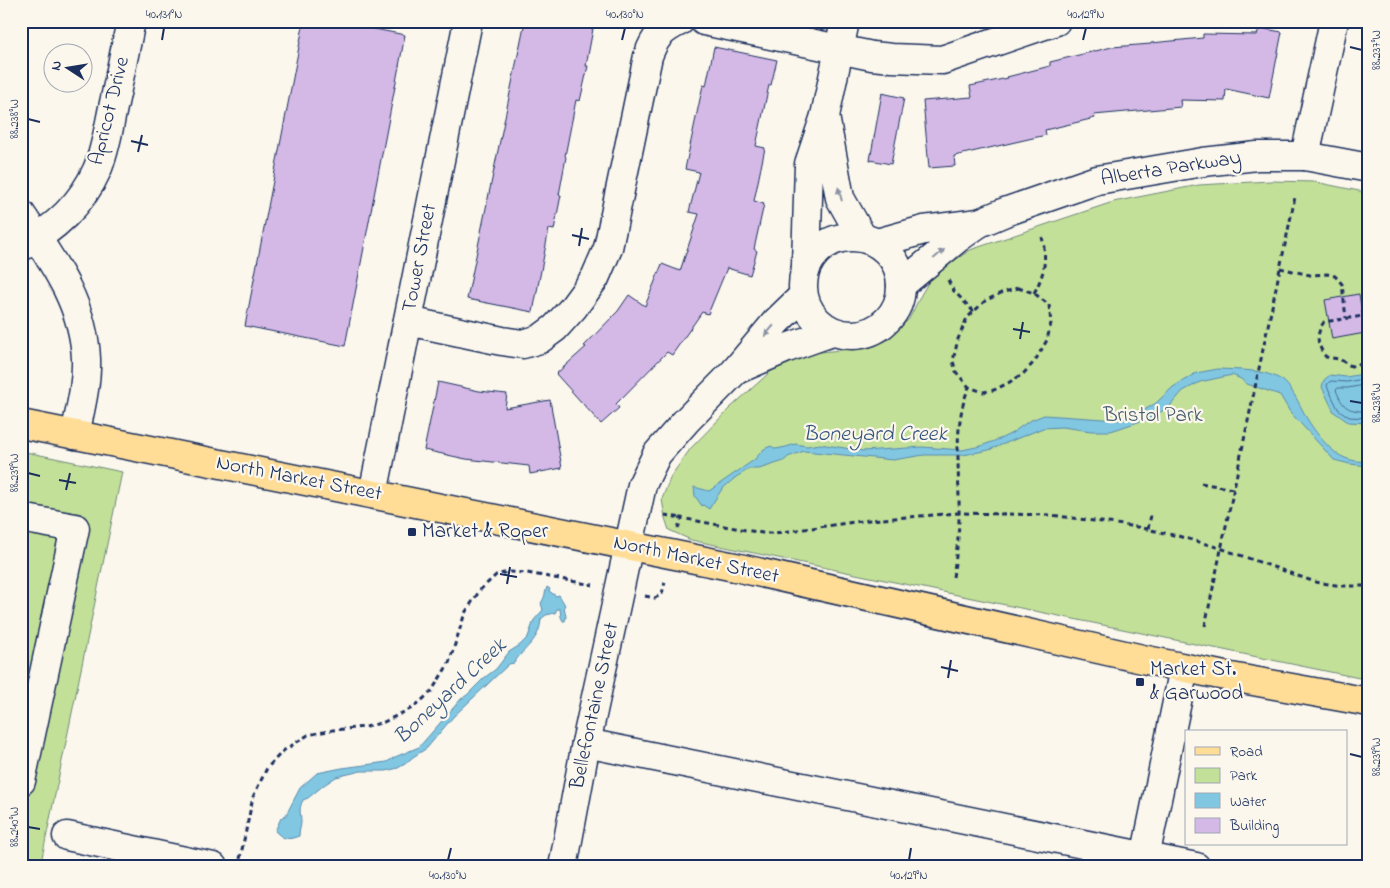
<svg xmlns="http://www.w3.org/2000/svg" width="1390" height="888" font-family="'Indie Flower',sans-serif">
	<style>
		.green { fill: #c3e098; stroke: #6f887b }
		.water { fill: #81c7e2; stroke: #588aad }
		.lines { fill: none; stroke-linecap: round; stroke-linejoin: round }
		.shore { stroke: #446c93; stroke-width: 1 }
		.building { fill: #d4b9e7; stroke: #1b2f5e }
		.minor-casing { stroke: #1b2f5e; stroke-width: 31 }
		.major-casing { stroke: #1b2f5e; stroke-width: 31 }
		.path { stroke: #1b2f5e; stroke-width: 3; stroke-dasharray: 5 4; stroke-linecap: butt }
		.minor { stroke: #fbf7ec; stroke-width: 28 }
		.major { stroke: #ffdd96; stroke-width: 28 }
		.oneway { fill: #8b93a5 }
		.ticks { fill: none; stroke: #1b2f5e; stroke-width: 2 }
		.poi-dot { fill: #1b2f5e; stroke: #fbf7ec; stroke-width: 2 }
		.labels { text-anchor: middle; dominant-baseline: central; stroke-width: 4.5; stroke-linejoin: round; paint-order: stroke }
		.street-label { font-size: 21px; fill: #1b2f5e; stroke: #fbf7ec }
		.park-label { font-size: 21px; fill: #455b6c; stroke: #fbf7ec }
		.poi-label { font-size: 21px; fill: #1b2f5e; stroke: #fbf7ec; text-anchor: start }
		.water-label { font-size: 22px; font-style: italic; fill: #34557f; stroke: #fbf7ec }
		.neatline { fill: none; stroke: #1b2f5e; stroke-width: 2 }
		.ticks-label { font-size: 12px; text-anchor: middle; fill: #1b2f5e }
	</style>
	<rect width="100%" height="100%" fill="#fbf7ec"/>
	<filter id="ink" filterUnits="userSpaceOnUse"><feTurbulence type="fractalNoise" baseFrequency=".02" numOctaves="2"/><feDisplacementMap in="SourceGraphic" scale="10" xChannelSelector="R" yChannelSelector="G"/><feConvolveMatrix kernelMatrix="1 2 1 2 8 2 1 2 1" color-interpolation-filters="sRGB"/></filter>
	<g filter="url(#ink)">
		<g class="green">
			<polygon points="1270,181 1315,182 1369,193 1369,680 691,540 669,530 665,518 662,499 671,476 691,448 729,409 789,355 862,348 886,341 909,319 922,293 933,275 970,250 1113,202 1199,185"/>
			<polygon points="21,451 122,472 40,867 21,867"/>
		</g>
		<g class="water">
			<path d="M1218 369C1239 370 1264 369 1282 380 1291 386 1300 405 1305 415 1312 428 1329 451 1343 457 1351 461 1360 462 1369 461V466L1350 464 1334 460 1290 412 1280 395 1247 384 1241 379 1232 375 1200 382 1183 391 1170 406 1153 417 1111 431H1091L1062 427 1043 428 989 450 963 455H924L893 460 804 451 788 457 784 461 759 469H749L736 477 722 489 709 509 703 505 702 506 695 496 694 487 709 491 754 460 764 449 771 446 776 449 786 447 795 444 807 446 820 444 863 451 922 447 962 450 981 446 1002 438 1012 433 1029 421 1044 415 1119 420 1146 409 1156 403 1173 387 1196 373Z"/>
			<polygon points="1369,373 1369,423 1348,422 1334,412 1322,387 1324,380 1330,375 1346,377"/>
			<path d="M547 587 550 589 549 591 556 596 559 595 565 605 564 606 566 617 565 621H563L561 617 560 609H557L555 613 546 615 541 619C540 641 524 647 514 663L509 664 453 717 427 748 413 757 405 764 398 768 386 771H361L336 777 324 785 308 798 303 800C298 810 301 812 301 822 301 827 299 830 299 836 288 840 284 840 275 831L281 818 286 815 300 788 317 773 342 768 387 762 395 757 419 747 461 699 467 695 484 678 496 669 509 652 520 645 528 637 534 620 543 610 541 603C545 598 545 592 547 587Z"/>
		</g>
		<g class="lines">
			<g class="shore">
				<polyline points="1369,378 1347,382 1331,381 1328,383 1327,386 1338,409 1349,417 1369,418"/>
				<path d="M1369 384 1348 388H1338L1336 390C1344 410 1348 410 1369 412"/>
			</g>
		</g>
		<g class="building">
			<polygon points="304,21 334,21 405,35 345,346 245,326"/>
			<polygon points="525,21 554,21 593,29 586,66 588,66 580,101 576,100 565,156 566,157 559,195 561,195 554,230 549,229 533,312 467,299"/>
			<polygon points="1259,28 1282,32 1269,98 1226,89 1225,101 1180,100 1181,107 1094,115 1095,118 1045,130 1046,135 954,156 955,166 929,168 923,101 972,97 970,86 1008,78 1007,77 1050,66 1050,62 1112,47 1151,44 1151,43 1203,38 1203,34 1257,35"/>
			<polygon points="714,47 777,60 771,85 769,85 756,146 765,148 754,201 764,204 754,249 757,251 750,275 727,268 708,314 702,312 672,355 667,352 616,404 619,408 601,424 556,374 586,347 584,346 618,311 629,295 645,306 662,264 680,271 699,214 689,212 699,172 685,169 703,85 706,86"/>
			<polygon points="882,93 904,98 891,164 870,160"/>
			<polygon points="1359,294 1365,333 1332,339 1325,300"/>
			<polygon points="438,382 479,391 507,394 505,408 550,400 562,468 530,474 529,466 466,459 424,450"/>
		</g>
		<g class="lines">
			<defs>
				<g id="minor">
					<polyline points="704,21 872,56 892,58 942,60 1056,21"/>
					<polyline points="825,116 845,21"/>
					<polyline points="1305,156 1334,21"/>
					<path d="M21 214C51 259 84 303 86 359 87 384 80 410 75 435"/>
					<polyline points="979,223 1005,212 1097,180 1203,162 1257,156 1305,156 1369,168"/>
					<circle cx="852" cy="286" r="49"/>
					<polyline points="877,243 924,230 979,223 958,238 901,285"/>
					<path d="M21 247C53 230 82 204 97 170 106 149 109 125 114 103 120 76 125 49 131 21"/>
					<polyline points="806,265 809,164 825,116 840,198 862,237"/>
					<polyline points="803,296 776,322 736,370 787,348 832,332"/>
					<path d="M408 321 502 341 523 344 540 339 555 328 573 308 595 278 608 248 648 56C655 37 661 30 680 21"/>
					<polyline points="373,494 468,21"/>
					<polyline points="21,518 75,528 21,781"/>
					<polyline points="586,743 1196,867"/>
					<polyline points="67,836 213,867"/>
					<polyline points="563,867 586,743 642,485 657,454 686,421 736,370"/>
					<polyline points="1143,867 1184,668"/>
				</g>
				<polyline id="major" points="21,424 735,567 1147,660 1220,675 1369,702"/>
			</defs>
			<use href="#minor" class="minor-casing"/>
			<use href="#major" class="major-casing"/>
			<g class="path">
				<polyline points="1280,268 1310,275 1327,274 1335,276 1342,284 1346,318"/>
				<polyline points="948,280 953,290 974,312"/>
				<polygon points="1018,288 1034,293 1049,305 1051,323 1047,340 1035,361 1023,374 1008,383 994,390 983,392 969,387 956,372 953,361 958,339 967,318 985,301 1001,293"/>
				<path d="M1034 293C1045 273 1047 259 1042 237"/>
				<path d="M1369 315 1324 322C1315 335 1317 345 1326 357L1339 359 1351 366 1369 363"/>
				<polyline points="1201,483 1233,489"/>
				<polyline points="665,515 681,518"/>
				<polyline points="678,529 681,518 762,533 775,533 869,520 959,513 1051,515 1137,527 1178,536 1220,548 1315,582 1342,586 1369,586"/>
				<polyline points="1148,529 1151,515"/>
				<path d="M953 577C956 556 959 537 959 516 960 474 952 426 969 387"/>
				<polyline points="645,596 655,598 662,594 665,582"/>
				<polyline points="1205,626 1295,197"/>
				<polyline points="21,852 44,867"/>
				<polyline points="240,859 253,797 267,768 283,751 308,735 333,730 366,727 384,722 414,707 431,692 449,663 465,613 480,590 496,575 508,572 527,573 593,585"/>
			</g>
			<use href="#minor" class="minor"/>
			<use href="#major" class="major"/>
		</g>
		<defs><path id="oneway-solid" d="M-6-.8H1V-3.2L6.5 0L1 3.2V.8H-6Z" transform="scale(1.25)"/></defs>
		<g class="oneway">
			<use href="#oneway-solid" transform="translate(840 194) rotate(-105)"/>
			<use href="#oneway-solid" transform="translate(939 254) rotate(-41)"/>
			<use href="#oneway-solid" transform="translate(769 331) rotate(130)"/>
		</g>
	</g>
	<path class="ticks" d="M162 40 164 28M622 40 625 28M1083 40 1086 28M1350 47 1362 50M28 119 40 122M131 141 148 145M138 152 142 135M572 235 589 239M579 246 582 228M1013 329 1030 332M1020 339 1023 322M1350 401 1362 403M28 473 40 476M59 480 76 483M66 490 70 473M500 574 517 577M507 584 510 567M941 667 958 671M948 678 951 660M1350 754 1362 757M28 827 40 829M448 860 451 848M909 860 911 848"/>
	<g class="poi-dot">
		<rect x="407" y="527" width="10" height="10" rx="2.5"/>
		<rect x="1135" y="677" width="10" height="10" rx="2.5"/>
	</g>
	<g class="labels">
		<g class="street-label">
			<text transform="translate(110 111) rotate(-76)">Apricot Drive</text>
			<text transform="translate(1171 169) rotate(-9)">Alberta Parkway</text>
			<text transform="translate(420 258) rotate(-79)">Tower Street</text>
			<text transform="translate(299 479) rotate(11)">North Market Street</text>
			<text transform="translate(696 560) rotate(12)">North Market Street</text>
			<text transform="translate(595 706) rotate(-78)">Bellefontaine Street</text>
		</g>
		<g class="park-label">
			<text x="1153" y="416">Bristol Park</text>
		</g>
		<g class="poi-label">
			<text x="422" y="532">Market &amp; Roper</text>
			<text x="1150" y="670">Market St.<tspan x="1150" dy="24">&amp; Garwood</tspan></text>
		</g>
		<g class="water-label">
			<text x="875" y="435">Boneyard Creek</text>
			<text transform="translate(451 692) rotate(-43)">Boneyard Creek</text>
		</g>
	</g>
	<rect width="1390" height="888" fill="none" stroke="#fbf7ec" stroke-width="55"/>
	<rect x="1185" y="730" width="162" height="115" fill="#fbf7ec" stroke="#a1a7b3"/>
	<rect x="1195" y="747" width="25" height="8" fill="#ffdd96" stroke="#a1a7b3"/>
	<text x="1230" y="756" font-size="15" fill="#1b2f5e">Road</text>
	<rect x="1195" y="768" width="25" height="15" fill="#c3e098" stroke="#a1a7b3"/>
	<text x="1230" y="780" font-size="15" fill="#1b2f5e">Park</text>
	<rect x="1195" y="793" width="25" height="15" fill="#81c7e2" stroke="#a1a7b3"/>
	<text x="1230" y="806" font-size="15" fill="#1b2f5e">Water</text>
	<rect x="1195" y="818" width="25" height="15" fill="#d4b9e7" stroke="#a1a7b3"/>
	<text x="1230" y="830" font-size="15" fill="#1b2f5e">Building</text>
	<g transform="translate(68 68) rotate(282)"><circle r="24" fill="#fbf7ec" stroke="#a1a7b3"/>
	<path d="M0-4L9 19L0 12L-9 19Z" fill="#1b2f5e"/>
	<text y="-8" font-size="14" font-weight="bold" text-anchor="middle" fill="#1b2f5e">N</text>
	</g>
	<rect x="28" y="28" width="1334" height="832" class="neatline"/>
	<g class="ticks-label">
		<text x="164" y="18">40.131°N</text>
		<text x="625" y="18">40.130°N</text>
		<text x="1086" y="18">40.129°N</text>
		<text transform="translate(1376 50) rotate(-90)" y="4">88.237°W</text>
		<text transform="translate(14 119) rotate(-90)" y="4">88.238°W</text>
		<text transform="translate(1376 403) rotate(-90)" y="4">88.238°W</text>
		<text transform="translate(14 473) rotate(-90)" y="4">88.239°W</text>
		<text transform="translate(1376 757) rotate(-90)" y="4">88.239°W</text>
		<text transform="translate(14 827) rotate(-90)" y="4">88.240°W</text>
		<text x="448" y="879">40.130°N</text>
		<text x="909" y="879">40.129°N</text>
	</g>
</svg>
